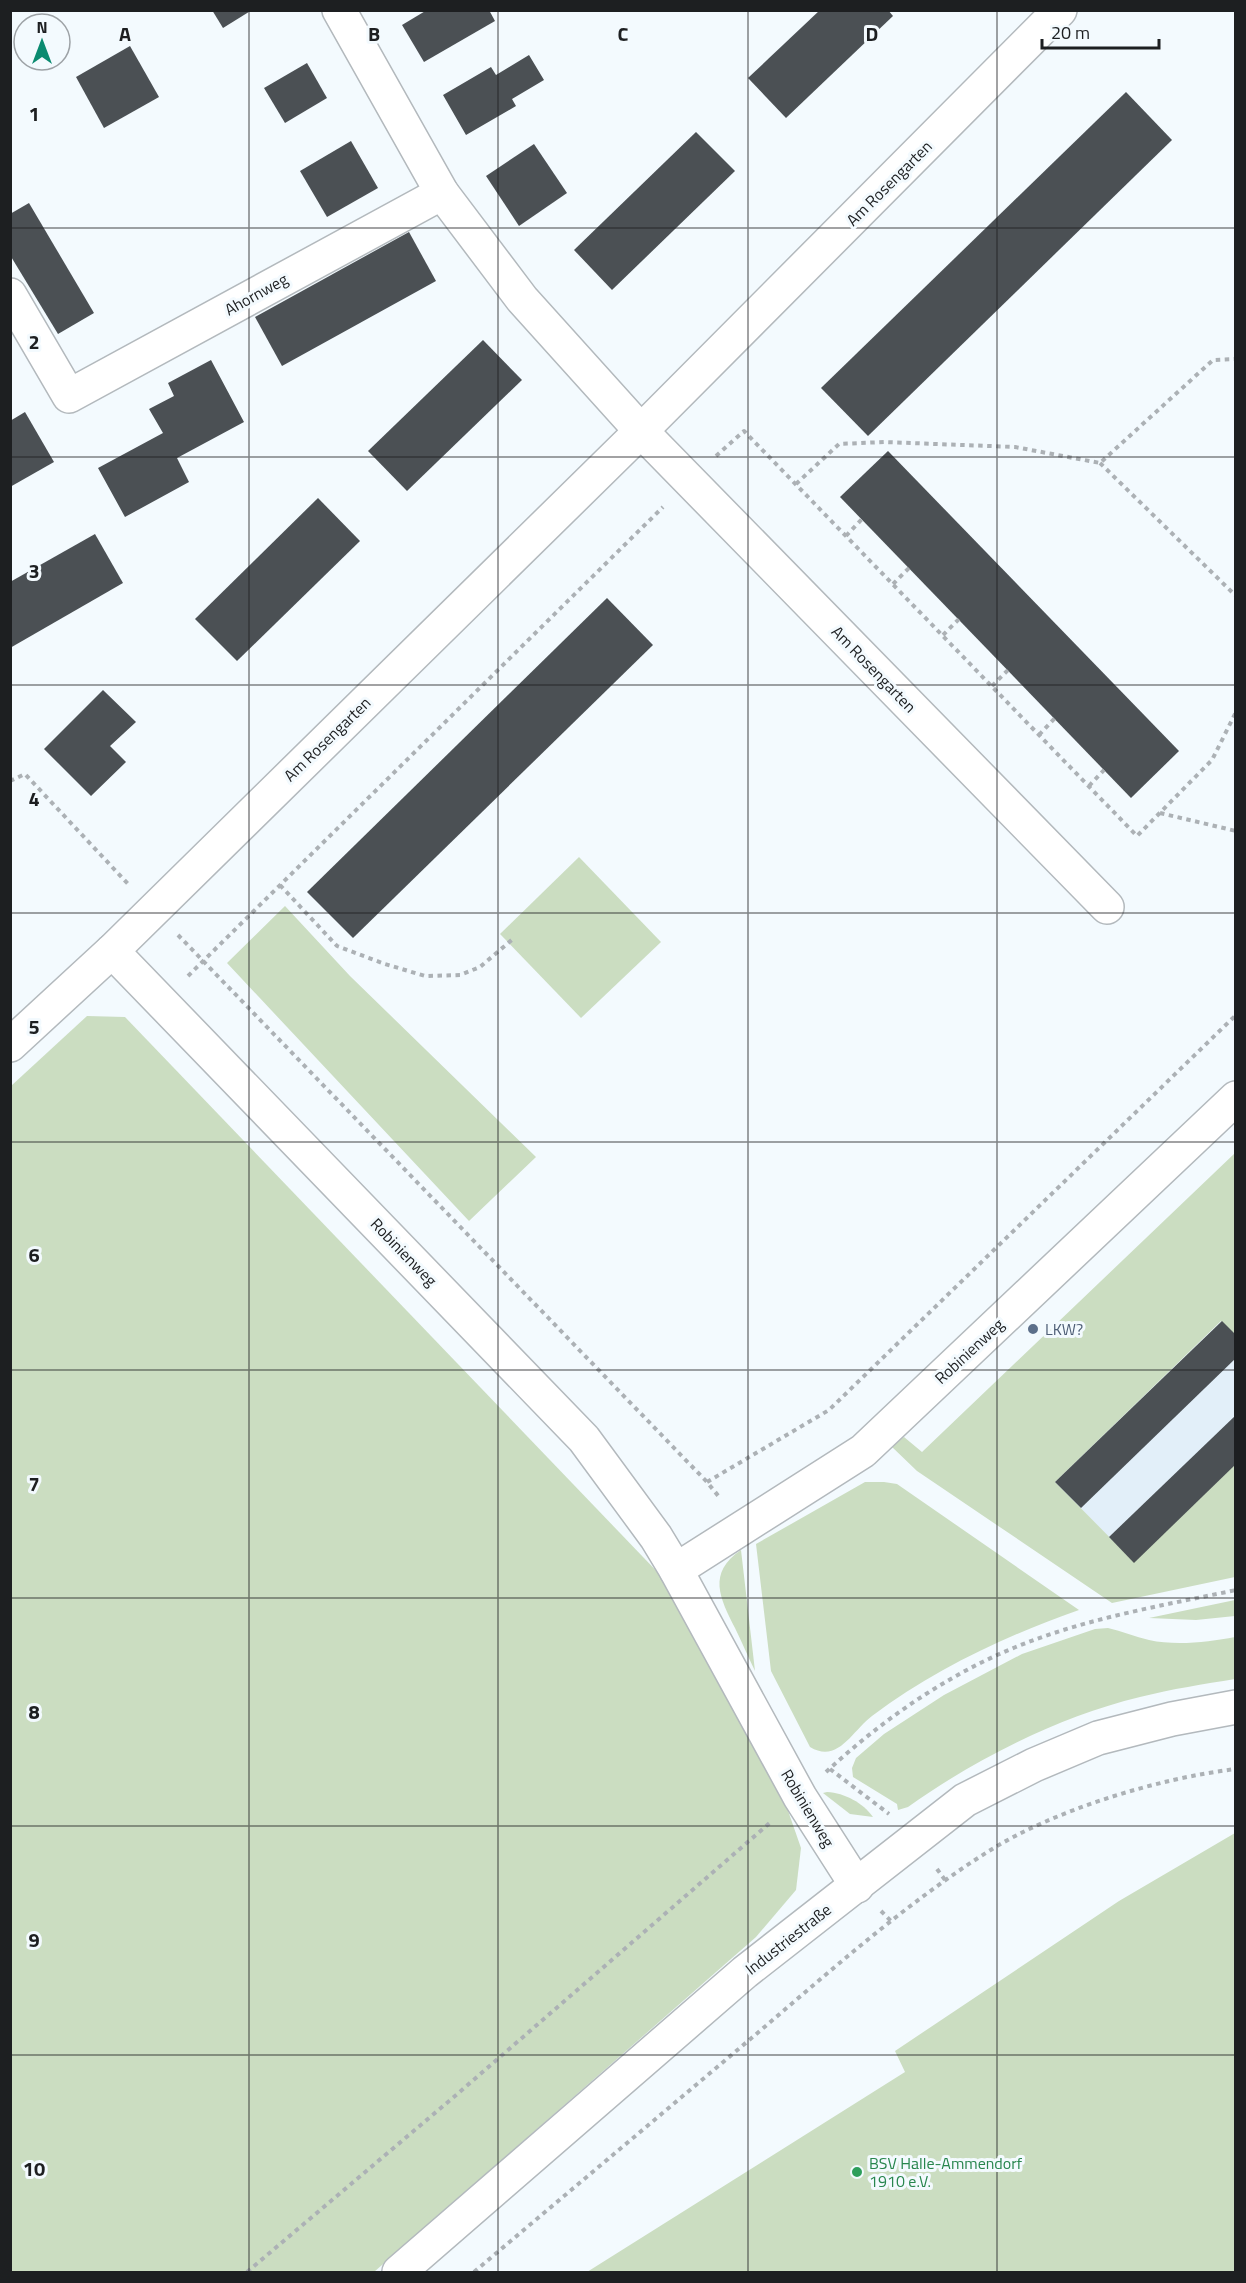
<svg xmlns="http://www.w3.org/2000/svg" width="1246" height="2283" font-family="'Titillium Web',sans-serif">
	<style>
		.built { fill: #e2eff9 }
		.green { fill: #cbddc1 }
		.building { fill: #4b5054 }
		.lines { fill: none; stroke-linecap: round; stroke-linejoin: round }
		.street-casing { stroke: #b3b9bd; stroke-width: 36 }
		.secondary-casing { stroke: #b3b9bd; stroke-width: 36 }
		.path { stroke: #acb1b5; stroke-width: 4; stroke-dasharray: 4.5 4.5; stroke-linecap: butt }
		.street { stroke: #fff; stroke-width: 33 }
		.secondary { stroke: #fff; stroke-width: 33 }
		.grid { fill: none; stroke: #1d1f21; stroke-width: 1.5; stroke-opacity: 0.55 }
		.service-dot { fill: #5c6f8a; stroke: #f3fafe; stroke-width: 2 }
		.leisure-dot { fill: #2e9e5b; stroke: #f3fafe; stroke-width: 2 }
		.labels { text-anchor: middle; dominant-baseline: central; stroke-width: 6; stroke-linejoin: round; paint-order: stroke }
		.street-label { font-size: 16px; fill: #1d1f21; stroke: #f3fafe }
		.service-label { font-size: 16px; fill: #4e5e75; stroke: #f3fafe; text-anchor: start }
		.leisure-label { font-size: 16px; fill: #27864d; stroke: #f3fafe; text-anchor: start }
		.grid-label { font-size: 20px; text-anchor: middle; font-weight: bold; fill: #1d1f21; stroke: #f3fafe; stroke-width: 6; stroke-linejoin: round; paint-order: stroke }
	</style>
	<rect width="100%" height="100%" fill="#f3fafe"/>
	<polygon class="built" points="1222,1321 1235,1335 1235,1464 1134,1563 1055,1482"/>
	<g class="green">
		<polygon points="579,857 661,942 581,1018 500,934"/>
		<polygon points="285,906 350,976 536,1157 469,1221 227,963"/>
		<polygon points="87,1016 125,1017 667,1582 785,1802 801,1848 796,1890 756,1937 374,2272 11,2272 11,1086"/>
		<polygon points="1235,1153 1235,1335 1221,1321 1055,1482 1134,1562 1235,1464 1235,1577 1112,1603 917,1471 891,1446 904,1437 922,1452"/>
		<path d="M865 1482H884L897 1484 1079 1610C1005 1636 935 1669 872 1716 852 1731 838 1764 810 1747L771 1671 756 1544Z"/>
		<path d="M741 1550 755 1671C748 1657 742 1642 735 1628 720 1598 707 1573 741 1550Z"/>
		<polygon points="1235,1600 1235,1616 1196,1620 1149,1618"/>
		<path d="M1108 1628C1122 1631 1135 1637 1149 1640 1176 1646 1209 1642 1235 1637V1679C1204 1684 1172 1689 1140 1697 1058 1717 977 1758 908 1807L898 1810 897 1804 853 1777 852 1768 856 1758 884 1734 944 1695 1022 1654 1095 1629Z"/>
		<path d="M827 1792C845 1793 863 1803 873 1817L850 1814 823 1793Z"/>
		<polygon points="1235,1833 1235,2272 587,2272 905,2072 895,2051 1119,1901"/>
	</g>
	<g class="building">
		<polygon points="212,10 252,10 223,28"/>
		<polygon points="427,10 489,10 495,21 424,62 402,25"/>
		<polygon points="820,10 888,10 893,16 786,118 748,78"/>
		<polygon points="130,46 159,97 104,128 76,77"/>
		<polygon points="529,55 544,80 512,99 516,106 466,135 443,95 491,67 496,75"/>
		<polygon points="307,63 327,98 285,123 264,88"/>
		<polygon points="1126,92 1172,140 868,436 821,388"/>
		<polygon points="696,132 735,171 612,290 574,250"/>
		<polygon points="351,141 378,188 327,217 300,171"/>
		<polygon points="534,144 567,193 519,226 486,176"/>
		<polygon points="29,203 94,313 58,334 10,255 10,214"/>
		<polygon points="409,232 436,281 282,366 255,317"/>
		<polygon points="483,340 522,380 407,491 368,451"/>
		<polygon points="211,360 244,422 177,458 189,482 125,517 98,468 163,433 149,409 174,396 168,383"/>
		<polygon points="25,412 54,462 10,487 10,421"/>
		<polygon points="888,451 1179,751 1131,798 840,497"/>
		<polygon points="318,498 360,541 237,661 195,619"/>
		<polygon points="95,534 123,583 10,648 10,582"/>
		<polygon points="607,598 653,645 353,938 307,892"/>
		<polygon points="103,690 136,722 110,746 126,762 91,796 44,749"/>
		<polygon points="1222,1321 1236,1335 1236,1358 1081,1508 1055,1482"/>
		<polygon points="1236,1415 1236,1464 1134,1563 1109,1537"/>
	</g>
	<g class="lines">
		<defs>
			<g id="street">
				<polyline points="339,10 442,193 522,299 641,431 1107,907"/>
				<polyline points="10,295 69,396 442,193"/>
				<polyline points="112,951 584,1439 656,1537 676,1570 800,1797 857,1886"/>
				<polyline points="10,1045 112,951 641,431 1060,10"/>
				<polyline points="676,1570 863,1451 1236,1098"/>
			</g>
			<polyline id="secondary" points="399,2272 745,1972 965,1800 1034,1765 1098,1738 1172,1719 1236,1707"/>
		</defs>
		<use href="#street" class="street-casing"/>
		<use href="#secondary" class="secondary-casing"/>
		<g class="path">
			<polyline points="716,456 744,431 1137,836 1212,760 1236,712"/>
			<polyline points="1100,463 1236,596"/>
			<polyline points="796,484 839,444 884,442 1015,447 1100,463 1213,360 1236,359"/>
			<polyline points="846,536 862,519"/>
			<polyline points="893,584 909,568"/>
			<polyline points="943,635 959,619"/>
			<polyline points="992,686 1008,670"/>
			<polyline points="1039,735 1055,718"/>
			<polyline points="10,781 25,774 129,885"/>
			<polyline points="1089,786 1104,770"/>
			<polyline points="1160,813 1236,831"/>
			<polyline points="280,885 337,946 385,964 425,976 460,975 480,967 514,938"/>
			<polyline points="178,935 707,1482 720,1498"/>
			<polyline points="188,976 663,507"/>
			<polyline points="707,1482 829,1410 1236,1015"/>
			<polyline points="830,1769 889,1814"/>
			<path d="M826 1772C880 1722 942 1678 1011 1649 1082 1619 1160 1606 1236 1590"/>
			<polyline points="937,1869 945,1880"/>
			<polyline points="881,1911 891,1921"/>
			<polyline points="247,2272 455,2096 772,1821"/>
			<path d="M474 2272C565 2195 657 2118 748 2041 826 1975 903 1905 989 1851 1054 1810 1159 1778 1236 1769"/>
		</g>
		<use href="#street" class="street"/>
		<use href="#secondary" class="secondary"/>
	</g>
	<path class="grid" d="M249 10V2272M498 10V2272M748 10V2272M997 10V2272M10 228H1236M10 457H1236M10 685H1236M10 913H1236M10 1142H1236M10 1370H1236M10 1598H1236M10 1826H1236M10 2055H1236"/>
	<circle class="service-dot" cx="1033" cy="1329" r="6"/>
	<circle class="leisure-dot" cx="857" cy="2172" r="6"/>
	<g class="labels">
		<g class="street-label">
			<text transform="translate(889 183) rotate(-45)">Am Rosengarten</text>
			<text transform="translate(256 294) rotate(-29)">Ahornweg</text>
			<text transform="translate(874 669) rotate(46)">Am Rosengarten</text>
			<text transform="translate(327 739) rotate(-44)">Am Rosengarten</text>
			<text transform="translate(404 1252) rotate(46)">Robinienweg</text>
			<text transform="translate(969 1351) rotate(-43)">Robinienweg</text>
			<text transform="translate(808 1808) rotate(59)">Robinienweg</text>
			<text transform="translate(788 1939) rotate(-38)">Industriestraße</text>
		</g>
		<g class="service-label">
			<text x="1045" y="1329">LKW?</text>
		</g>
		<g class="leisure-label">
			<text x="869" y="2163">BSV Halle-Ammendorf<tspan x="869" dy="18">1910 e.V.</tspan></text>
		</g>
	</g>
	<g class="grid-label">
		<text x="125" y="41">A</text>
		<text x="374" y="41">B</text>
		<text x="623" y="41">C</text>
		<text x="872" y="41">D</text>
		<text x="34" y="121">1</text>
		<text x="34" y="349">2</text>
		<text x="34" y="578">3</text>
		<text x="34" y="806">4</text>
		<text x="34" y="1034">5</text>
		<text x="34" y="1262">6</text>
		<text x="34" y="1491">7</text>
		<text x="34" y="1719">8</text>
		<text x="34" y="1947">9</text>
		<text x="34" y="2176">10</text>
	</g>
	<rect width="1246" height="2283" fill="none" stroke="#1d1f21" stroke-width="24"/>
	<g transform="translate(42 42)"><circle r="28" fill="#f3fafe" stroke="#9da2a6" stroke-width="1.5"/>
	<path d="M0-4.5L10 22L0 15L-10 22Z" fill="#0b8b70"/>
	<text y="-9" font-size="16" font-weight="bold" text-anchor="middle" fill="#1d1f21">N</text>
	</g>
	<path d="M1042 39v9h117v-9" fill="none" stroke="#1d1f21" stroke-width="3"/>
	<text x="1051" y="39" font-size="18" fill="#1d1f21" stroke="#f3fafe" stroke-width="4.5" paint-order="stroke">20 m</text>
</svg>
